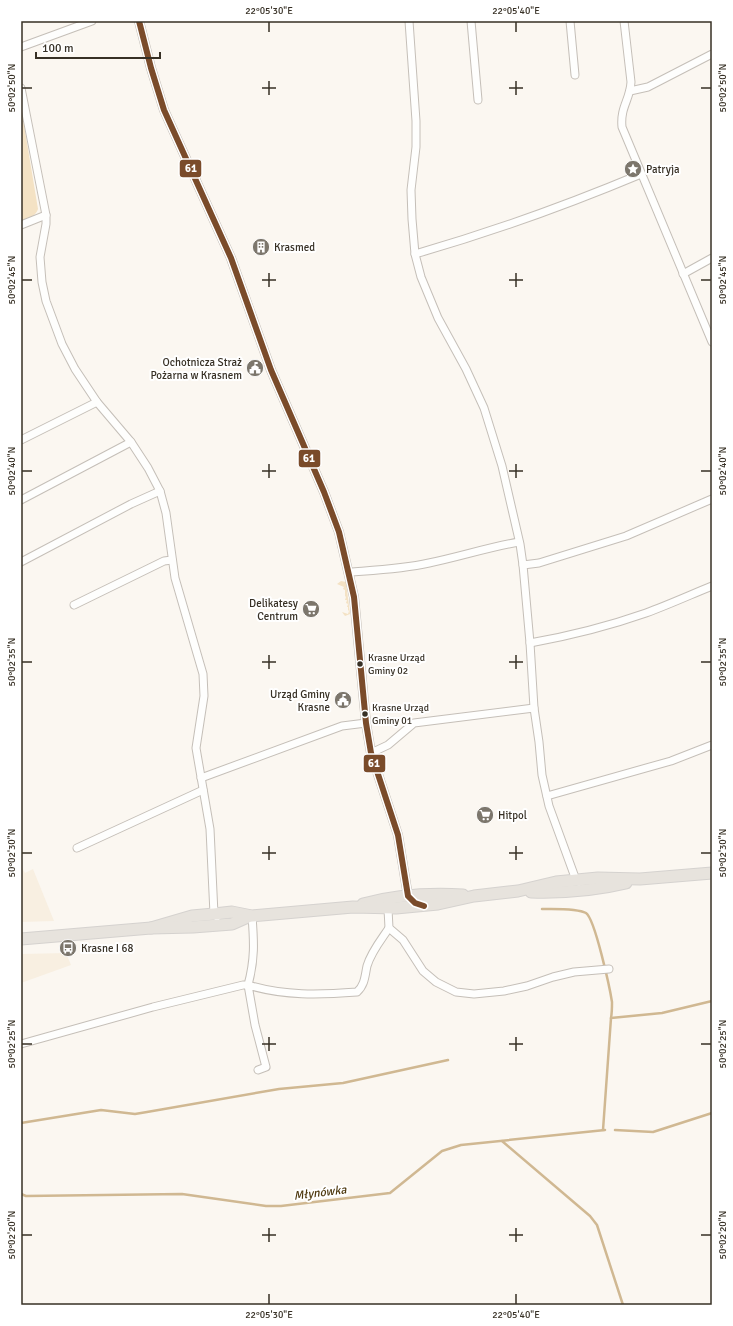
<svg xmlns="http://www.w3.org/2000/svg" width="733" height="1326" font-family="Signika,sans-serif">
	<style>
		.built { fill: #f8efe1 }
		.green { fill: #f4e2c4 }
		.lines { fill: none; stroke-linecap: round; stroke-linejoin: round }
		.stream { stroke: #d0b892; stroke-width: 2.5 }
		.minor-casing { stroke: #c5bfb8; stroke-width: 9 }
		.tertiary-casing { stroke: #c5bfb8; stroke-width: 10 }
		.primary-casing { stroke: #d5d2cf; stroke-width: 13 }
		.minor { stroke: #fefefd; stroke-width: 7 }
		.tertiary { stroke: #fefefd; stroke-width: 8 }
		.primary { stroke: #e7e3dd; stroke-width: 11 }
		.bus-1-casing { stroke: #fff; stroke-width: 9 }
		.bus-1 { stroke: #7a4b2a; stroke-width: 6 }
		.ticks { fill: none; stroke: #373025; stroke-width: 1.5 }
		.bus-dot { fill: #373025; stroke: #fff; stroke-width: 1.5 }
		.labels { text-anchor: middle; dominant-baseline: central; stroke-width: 4; stroke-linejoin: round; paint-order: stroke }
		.bus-label { font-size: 10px; fill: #373025; stroke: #fff; text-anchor: start }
		.poi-label { font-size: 11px; fill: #373025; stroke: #fff; text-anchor: start }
		.water-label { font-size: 12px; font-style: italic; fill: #4e380e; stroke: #fff }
		.line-badge { stroke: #fff; stroke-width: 1.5 }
		.badge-label { font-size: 11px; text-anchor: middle; font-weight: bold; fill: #fff }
		.neatline { fill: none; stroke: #373025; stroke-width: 1.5 }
		.ticks-label { font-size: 10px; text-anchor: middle; fill: #373025 }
	</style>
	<rect width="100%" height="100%" fill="#fbf7f1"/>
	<g class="built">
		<polygon points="21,866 25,873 33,869 54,921 21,922"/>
		<polygon points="66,953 71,965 21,983 21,954"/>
	</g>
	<g class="green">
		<path d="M21 107 38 209C36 216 28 219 21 222Z"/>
		<polygon points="341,581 346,582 350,614 345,616 342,612 348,614 349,611 348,610 348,607 347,607 348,604 346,603 347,600 345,600 346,597 345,596 345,590 343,589 344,587 337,584"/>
	</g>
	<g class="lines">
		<g class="stream">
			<path d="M542 909C553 909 577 908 586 913 595 919 610 989 612 1002 612 1007 612 1013 611 1018"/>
			<polyline points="21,1123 101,1110 135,1114 147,1112 279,1089 343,1083 448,1060"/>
			<polyline points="603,1130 611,1018 662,1013 712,1001"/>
			<polyline points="615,1130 653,1132 712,1113"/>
			<polyline points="502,1141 590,1216 597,1225 623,1305"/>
			<polyline points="21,1194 26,1196 182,1194 266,1206 281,1206 390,1193 442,1151 461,1145 605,1130"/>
		</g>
		<defs>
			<g id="minor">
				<polyline points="409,21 416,121 416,147 411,190 412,219 415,254 421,277 438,318 466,369 484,408 502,466 520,544 523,565 530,643 534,708 539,742 542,775 549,806 576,880 579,882"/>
				<polyline points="471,21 478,100"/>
				<polyline points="570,21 575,75"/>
				<path d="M624 21 631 82C630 100 620 107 622 127L712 342"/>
				<polyline points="21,47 92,21"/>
				<polyline points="21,88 46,215 46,224 40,257 42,282 46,301 62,344 75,369 97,402 131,442 148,468 160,491 166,513 175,578 203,674 204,696 196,748 210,829 214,914 217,917"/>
				<polyline points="630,91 648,87 712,54"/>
				<polyline points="21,225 46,215"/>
				<path d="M415 254C492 232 567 205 641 174"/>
				<polyline points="683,274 712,258"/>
				<polyline points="21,440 97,402"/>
				<polyline points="21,500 131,442"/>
				<polyline points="21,562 131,504 160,491"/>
				<polyline points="523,565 539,563 626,536 712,499"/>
				<path d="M350 572C377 570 402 569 429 563 459 557 489 547 519 542"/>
				<polyline points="74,605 164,561 172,560"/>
				<path d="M530 643C569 636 609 626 646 613 668 605 690 595 712 586"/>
				<polyline points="371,753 388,745 414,723 534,708"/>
				<polyline points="201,778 342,726 366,723"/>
				<polyline points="547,796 671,761 712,745"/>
				<polyline points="77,848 203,790"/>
				<polyline points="388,909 389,928 403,940 423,971 436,982 456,992 474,994 504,991 527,986 553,977 574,972 609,969"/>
				<path d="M21 1044 153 1007 243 985H248C255 959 254 942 252 916"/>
				<path d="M258 1070 266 1067 255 1025 248 985C284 996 319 995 357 992 365 985 365 975 367 966 371 952 381 940 389 928"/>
			</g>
			<polyline id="tertiary" points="139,21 151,68 164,110 231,258 271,370 324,492 339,532 354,597 366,723 371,753 398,835 408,896 411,898"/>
			<g id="primary">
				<path d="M531 892C565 893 593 891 626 883"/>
				<path d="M363 904C396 895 429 893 463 895"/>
				<polyline points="151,928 192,916 214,914 232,912 252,916 353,907 396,908 438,904 474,896 518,891 556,882 598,878 640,879 712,873"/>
				<polyline points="21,939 151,928 193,927 232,924 250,916"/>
			</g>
		</defs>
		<use href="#minor" class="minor-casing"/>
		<use href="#tertiary" class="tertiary-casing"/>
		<use href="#primary" class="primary-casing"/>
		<use href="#minor" class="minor"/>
		<use href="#tertiary" class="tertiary"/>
		<use href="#primary" class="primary"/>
		<defs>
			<polyline id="bus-1" points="139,21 151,68 164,110 231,258 271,370 324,492 339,532 354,597 366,723 371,753 398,835 408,896 415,903 424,906"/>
		</defs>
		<use href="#bus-1" class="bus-1-casing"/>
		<use href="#bus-1" class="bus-1"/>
	</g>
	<path class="ticks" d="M269 22V32M516 22V32M269 81V95M516 81V95M22 88H32M262 88H276M509 88H523M701 88H711M269 273V287M516 273V287M22 280H32M262 280H276M509 280H523M701 280H711M269 464V478M516 464V478M22 471H32M262 471H276M509 471H523M701 471H711M269 655V669M516 655V669M22 662H32M262 662H276M509 662H523M701 662H711M269 846V860M516 846V860M22 853H32M262 853H276M509 853H523M701 853H711M269 1037V1051M516 1037V1051M22 1044H32M262 1044H276M509 1044H523M701 1044H711M269 1228V1242M516 1228V1242M22 1235H32M262 1235H276M509 1235H523M701 1235H711M269 1294V1304M516 1294V1304"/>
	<defs>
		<symbol id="sight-disc" viewBox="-11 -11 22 22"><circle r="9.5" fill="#7c766c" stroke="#fff"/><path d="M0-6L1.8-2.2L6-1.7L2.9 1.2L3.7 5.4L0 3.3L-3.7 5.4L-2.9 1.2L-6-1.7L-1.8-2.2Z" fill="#fff"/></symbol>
		<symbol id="building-disc" viewBox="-11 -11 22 22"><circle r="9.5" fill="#7c766c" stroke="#fff"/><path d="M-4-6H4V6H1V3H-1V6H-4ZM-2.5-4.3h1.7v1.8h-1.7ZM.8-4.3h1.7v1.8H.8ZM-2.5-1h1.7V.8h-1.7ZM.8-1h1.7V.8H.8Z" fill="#fff"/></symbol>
		<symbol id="civic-disc" viewBox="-11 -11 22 22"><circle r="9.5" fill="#7c766c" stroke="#fff"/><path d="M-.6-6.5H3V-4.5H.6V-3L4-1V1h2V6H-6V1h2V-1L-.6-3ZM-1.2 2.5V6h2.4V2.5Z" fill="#fff"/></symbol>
		<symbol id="supermarket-disc" viewBox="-11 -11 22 22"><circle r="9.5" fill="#7c766c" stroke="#fff"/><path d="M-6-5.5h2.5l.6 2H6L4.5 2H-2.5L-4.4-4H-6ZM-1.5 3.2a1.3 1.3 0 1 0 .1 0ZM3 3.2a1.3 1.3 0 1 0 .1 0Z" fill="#fff"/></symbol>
		<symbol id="bus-disc" viewBox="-11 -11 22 22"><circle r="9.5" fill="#7c766c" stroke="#fff"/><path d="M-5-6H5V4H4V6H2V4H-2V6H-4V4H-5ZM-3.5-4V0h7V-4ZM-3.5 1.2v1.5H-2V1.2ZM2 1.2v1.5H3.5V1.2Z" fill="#fff"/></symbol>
	</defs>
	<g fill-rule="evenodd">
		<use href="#sight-disc" x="623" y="159" width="20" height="20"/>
		<use href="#building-disc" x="251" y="237" width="20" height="20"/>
		<use href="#civic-disc" x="245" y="358" width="20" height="20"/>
		<use href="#supermarket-disc" x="301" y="599" width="20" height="20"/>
		<use href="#civic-disc" x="333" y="690" width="20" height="20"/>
		<use href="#supermarket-disc" x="475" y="805" width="20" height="20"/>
		<use href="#bus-disc" x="58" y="938" width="20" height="20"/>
	</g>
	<g class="bus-dot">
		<circle cx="360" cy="664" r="3.5"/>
		<circle cx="365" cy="714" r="3.5"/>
	</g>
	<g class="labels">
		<g class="bus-label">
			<text x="368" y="658">Krasne Urząd<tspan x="368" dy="13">Gminy 02</tspan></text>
			<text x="372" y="708">Krasne Urząd<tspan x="372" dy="13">Gminy 01</tspan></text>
		</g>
		<g class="poi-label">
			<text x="646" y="169">Patryja</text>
			<text x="274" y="247">Krasmed</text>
			<text x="242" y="362" text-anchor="end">Ochotnicza Straż<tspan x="242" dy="13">Pożarna w Krasnem</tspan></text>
			<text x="298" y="603" text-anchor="end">Delikatesy<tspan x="298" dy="13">Centrum</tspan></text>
			<text x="330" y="694" text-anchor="end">Urząd Gminy<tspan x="330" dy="13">Krasne</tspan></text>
			<text x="498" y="815">Hitpol</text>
			<text x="81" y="948">Krasne I 68</text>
		</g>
		<g class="water-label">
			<text transform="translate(320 1193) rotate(-7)">Młynówka</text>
		</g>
	</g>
	<g class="line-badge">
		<rect x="179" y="159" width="23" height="19" rx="4" fill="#7a4b2a"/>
		<rect x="298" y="449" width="23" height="19" rx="4" fill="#7a4b2a"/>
		<rect x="363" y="754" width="23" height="19" rx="4" fill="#7a4b2a"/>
	</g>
	<g class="badge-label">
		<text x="191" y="172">61</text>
		<text x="309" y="462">61</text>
		<text x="374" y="767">61</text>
	</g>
	<rect width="733" height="1326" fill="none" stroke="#ffffff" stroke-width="44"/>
	<path d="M36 52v6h124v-6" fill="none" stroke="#373025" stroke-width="2"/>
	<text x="42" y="52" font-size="12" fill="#373025" stroke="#ffffff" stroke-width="3" paint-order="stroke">100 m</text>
	<rect x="22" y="22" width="689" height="1282" class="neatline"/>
	<g class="ticks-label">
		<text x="269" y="14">22°05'30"E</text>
		<text x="516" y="14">22°05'40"E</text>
		<text transform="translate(11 88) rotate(-90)" y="4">50°02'50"N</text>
		<text transform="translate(722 88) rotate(-90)" y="4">50°02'50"N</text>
		<text transform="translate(11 280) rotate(-90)" y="4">50°02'45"N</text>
		<text transform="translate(722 280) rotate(-90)" y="4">50°02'45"N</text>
		<text transform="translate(11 471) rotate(-90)" y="4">50°02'40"N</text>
		<text transform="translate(722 471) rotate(-90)" y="4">50°02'40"N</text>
		<text transform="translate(11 662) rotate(-90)" y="4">50°02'35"N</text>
		<text transform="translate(722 662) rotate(-90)" y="4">50°02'35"N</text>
		<text transform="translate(11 853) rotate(-90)" y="4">50°02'30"N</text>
		<text transform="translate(722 853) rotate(-90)" y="4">50°02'30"N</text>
		<text transform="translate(11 1044) rotate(-90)" y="4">50°02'25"N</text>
		<text transform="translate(722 1044) rotate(-90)" y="4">50°02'25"N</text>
		<text transform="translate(11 1235) rotate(-90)" y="4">50°02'20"N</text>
		<text transform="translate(722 1235) rotate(-90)" y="4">50°02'20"N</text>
		<text x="269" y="1318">22°05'30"E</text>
		<text x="516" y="1318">22°05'40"E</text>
	</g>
</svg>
